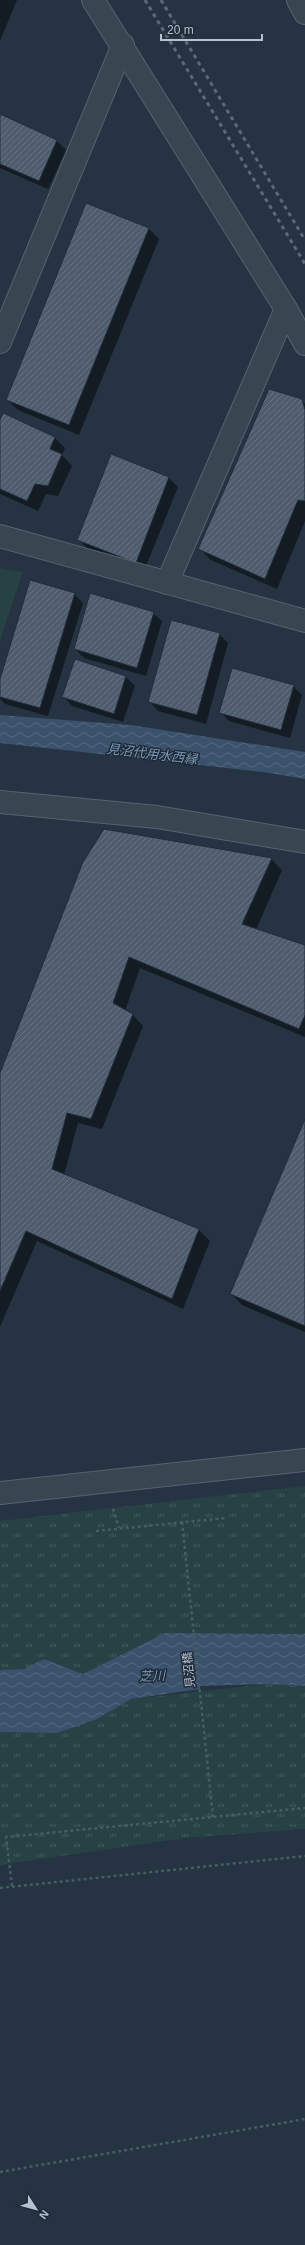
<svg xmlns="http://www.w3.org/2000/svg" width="305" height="2245" font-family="Arial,'Noto Sans JP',sans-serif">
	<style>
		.grass { fill: url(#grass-tufts) }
		.green { fill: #274244 }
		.water { fill: url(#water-waves) }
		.shadow { fill: #0007 }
		.building { fill: url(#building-hatch); stroke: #202c3a }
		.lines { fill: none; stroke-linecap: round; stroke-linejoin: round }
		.minor-casing { stroke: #586370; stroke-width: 24 }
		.path { stroke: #455f60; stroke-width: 2.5; stroke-dasharray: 3 3; stroke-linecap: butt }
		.minor { stroke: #3a4552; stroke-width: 22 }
		.rail { stroke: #5b6979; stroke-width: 3; stroke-dasharray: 4 4; stroke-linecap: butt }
		.labels { text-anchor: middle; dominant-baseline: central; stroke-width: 3; stroke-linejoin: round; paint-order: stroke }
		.street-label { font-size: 12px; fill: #b7c0cc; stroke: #1e2a38 }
		.water-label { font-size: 13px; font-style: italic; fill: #7c98b4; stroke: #1e2a38 }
	</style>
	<defs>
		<pattern id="grass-tufts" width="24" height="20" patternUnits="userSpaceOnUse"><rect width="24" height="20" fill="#274244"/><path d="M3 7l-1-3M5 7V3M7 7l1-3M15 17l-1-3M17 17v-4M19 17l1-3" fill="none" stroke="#445c5e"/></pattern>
		<pattern id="water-waves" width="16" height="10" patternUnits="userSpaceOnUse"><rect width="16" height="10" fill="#3a526c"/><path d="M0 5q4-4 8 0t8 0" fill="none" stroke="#546980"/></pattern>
		<pattern id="building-hatch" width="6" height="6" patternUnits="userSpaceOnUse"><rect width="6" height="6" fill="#4e5c6e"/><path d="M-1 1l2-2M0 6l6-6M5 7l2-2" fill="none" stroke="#657282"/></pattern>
	</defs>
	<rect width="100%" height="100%" fill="#253343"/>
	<g class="grass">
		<polygon points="305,1486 305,1634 165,1633 83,1674 44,1659 24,1669 0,1670 0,1521"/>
		<polygon points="267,1684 305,1686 305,1829 184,1838 0,1865 0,1732 97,1719 131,1699"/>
	</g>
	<polygon class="green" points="0,568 23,572 0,640"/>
	<g class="water">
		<polygon points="0,715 131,725 305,752 305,779 263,772 0,743"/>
		<polygon points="165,1633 305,1634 305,1686 267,1684 200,1686 200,1689 131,1699 97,1719 57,1733 0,1732 0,1670 24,1669 44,1659 83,1674"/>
	</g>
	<g class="shadow">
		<polygon points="0,0 17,0 0,41"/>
		<polygon points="0,116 57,141 66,150 48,189 0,168"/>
		<polygon points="87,204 149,229 159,239 79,435 18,410 7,400"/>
		<polygon points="301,400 305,404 305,521 277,589 211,560 200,549"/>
		<polygon points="0,422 55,438 65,448 62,455 72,466 58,496 46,494 38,511 0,494"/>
		<polygon points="112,456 169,478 178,487 144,571 87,548 78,539"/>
		<polygon points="74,594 83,603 48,716 5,704 0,699 0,683"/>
		<polygon points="153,613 162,621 146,676 84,658 75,649"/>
		<polygon points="219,634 228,643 206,724 158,711 150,702"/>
		<polygon points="76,660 126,677 135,686 123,722 72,706 64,697"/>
		<polygon points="293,686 302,695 290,738 229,721 220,712"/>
		<polygon points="271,859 282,870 256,930 305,946 305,1037 140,968 125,1011 132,1014 143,1026 102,1129 78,1123 64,1175 199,1230 210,1241 183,1309 37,1241 0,1327 0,1076 84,863"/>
		<polygon points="305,1122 305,1332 242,1305 231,1294"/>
	</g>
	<g class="building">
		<polygon points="0,114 57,140 39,181 0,164"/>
		<polygon points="86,203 149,228 69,425 6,400"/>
		<polygon points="269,389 302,399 305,410 305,501 298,500 265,579 198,549"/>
		<polygon points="3,413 55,437 50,449 62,454 48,486 35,484 27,501 0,489 0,420"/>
		<polygon points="111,454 169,477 136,563 77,540"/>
		<polygon points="30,580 75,593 40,708 0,697 0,679"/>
		<polygon points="90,593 154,612 137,668 74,649"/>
		<polygon points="171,620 220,633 197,715 148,702"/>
		<polygon points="75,659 126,676 114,714 62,697"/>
		<polygon points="232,668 294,685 281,730 219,713"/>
		<polygon points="104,829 272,858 242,924 305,945 305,1015 299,1029 129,957 113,1003 133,1014 91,1119 67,1113 52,1169 199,1229 172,1299 26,1231 0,1291 0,1073 83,862"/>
		<polygon points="305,1119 305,1326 230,1294"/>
	</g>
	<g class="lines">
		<defs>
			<g id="minor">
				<polyline points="93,0 286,309 305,344"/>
				<polyline points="298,0 305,13"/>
				<polyline points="0,342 123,45"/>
				<polyline points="0,536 305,621"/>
				<polyline points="167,583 286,309"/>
				<polyline points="0,802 157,817 305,842"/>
				<polyline points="0,1493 305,1460"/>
			</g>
		</defs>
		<use href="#minor" class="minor-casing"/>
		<g class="path">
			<polyline points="113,1509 119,1528"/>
			<polyline points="182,1522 213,1817"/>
			<polyline points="96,1531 226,1518"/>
			<polyline points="12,1886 6,1837 305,1808"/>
			<polyline points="0,1888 305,1856"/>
			<polyline points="0,2172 305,2119"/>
		</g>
		<use href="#minor" class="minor"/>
		<g class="rail">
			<polyline points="145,0 305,264"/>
			<polyline points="161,0 305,240"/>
		</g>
	</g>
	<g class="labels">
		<g class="street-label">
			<text transform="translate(189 1670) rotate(-96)">見沼橋</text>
		</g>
		<g class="water-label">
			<text transform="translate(152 754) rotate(7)">見沼代用水西縁</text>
			<text transform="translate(152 1676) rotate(-2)">芝川</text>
		</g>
	</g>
	<g transform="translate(36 2209) rotate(126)" stroke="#1e2a38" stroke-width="3" paint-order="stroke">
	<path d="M0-3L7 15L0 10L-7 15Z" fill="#b7c0cc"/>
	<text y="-6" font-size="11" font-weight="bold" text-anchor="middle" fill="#b7c0cc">N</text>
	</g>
	<path d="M161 34v6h101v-6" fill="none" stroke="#b7c0cc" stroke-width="2"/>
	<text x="167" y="34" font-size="12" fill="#b7c0cc" stroke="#1e2a38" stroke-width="3" paint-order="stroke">20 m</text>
</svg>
